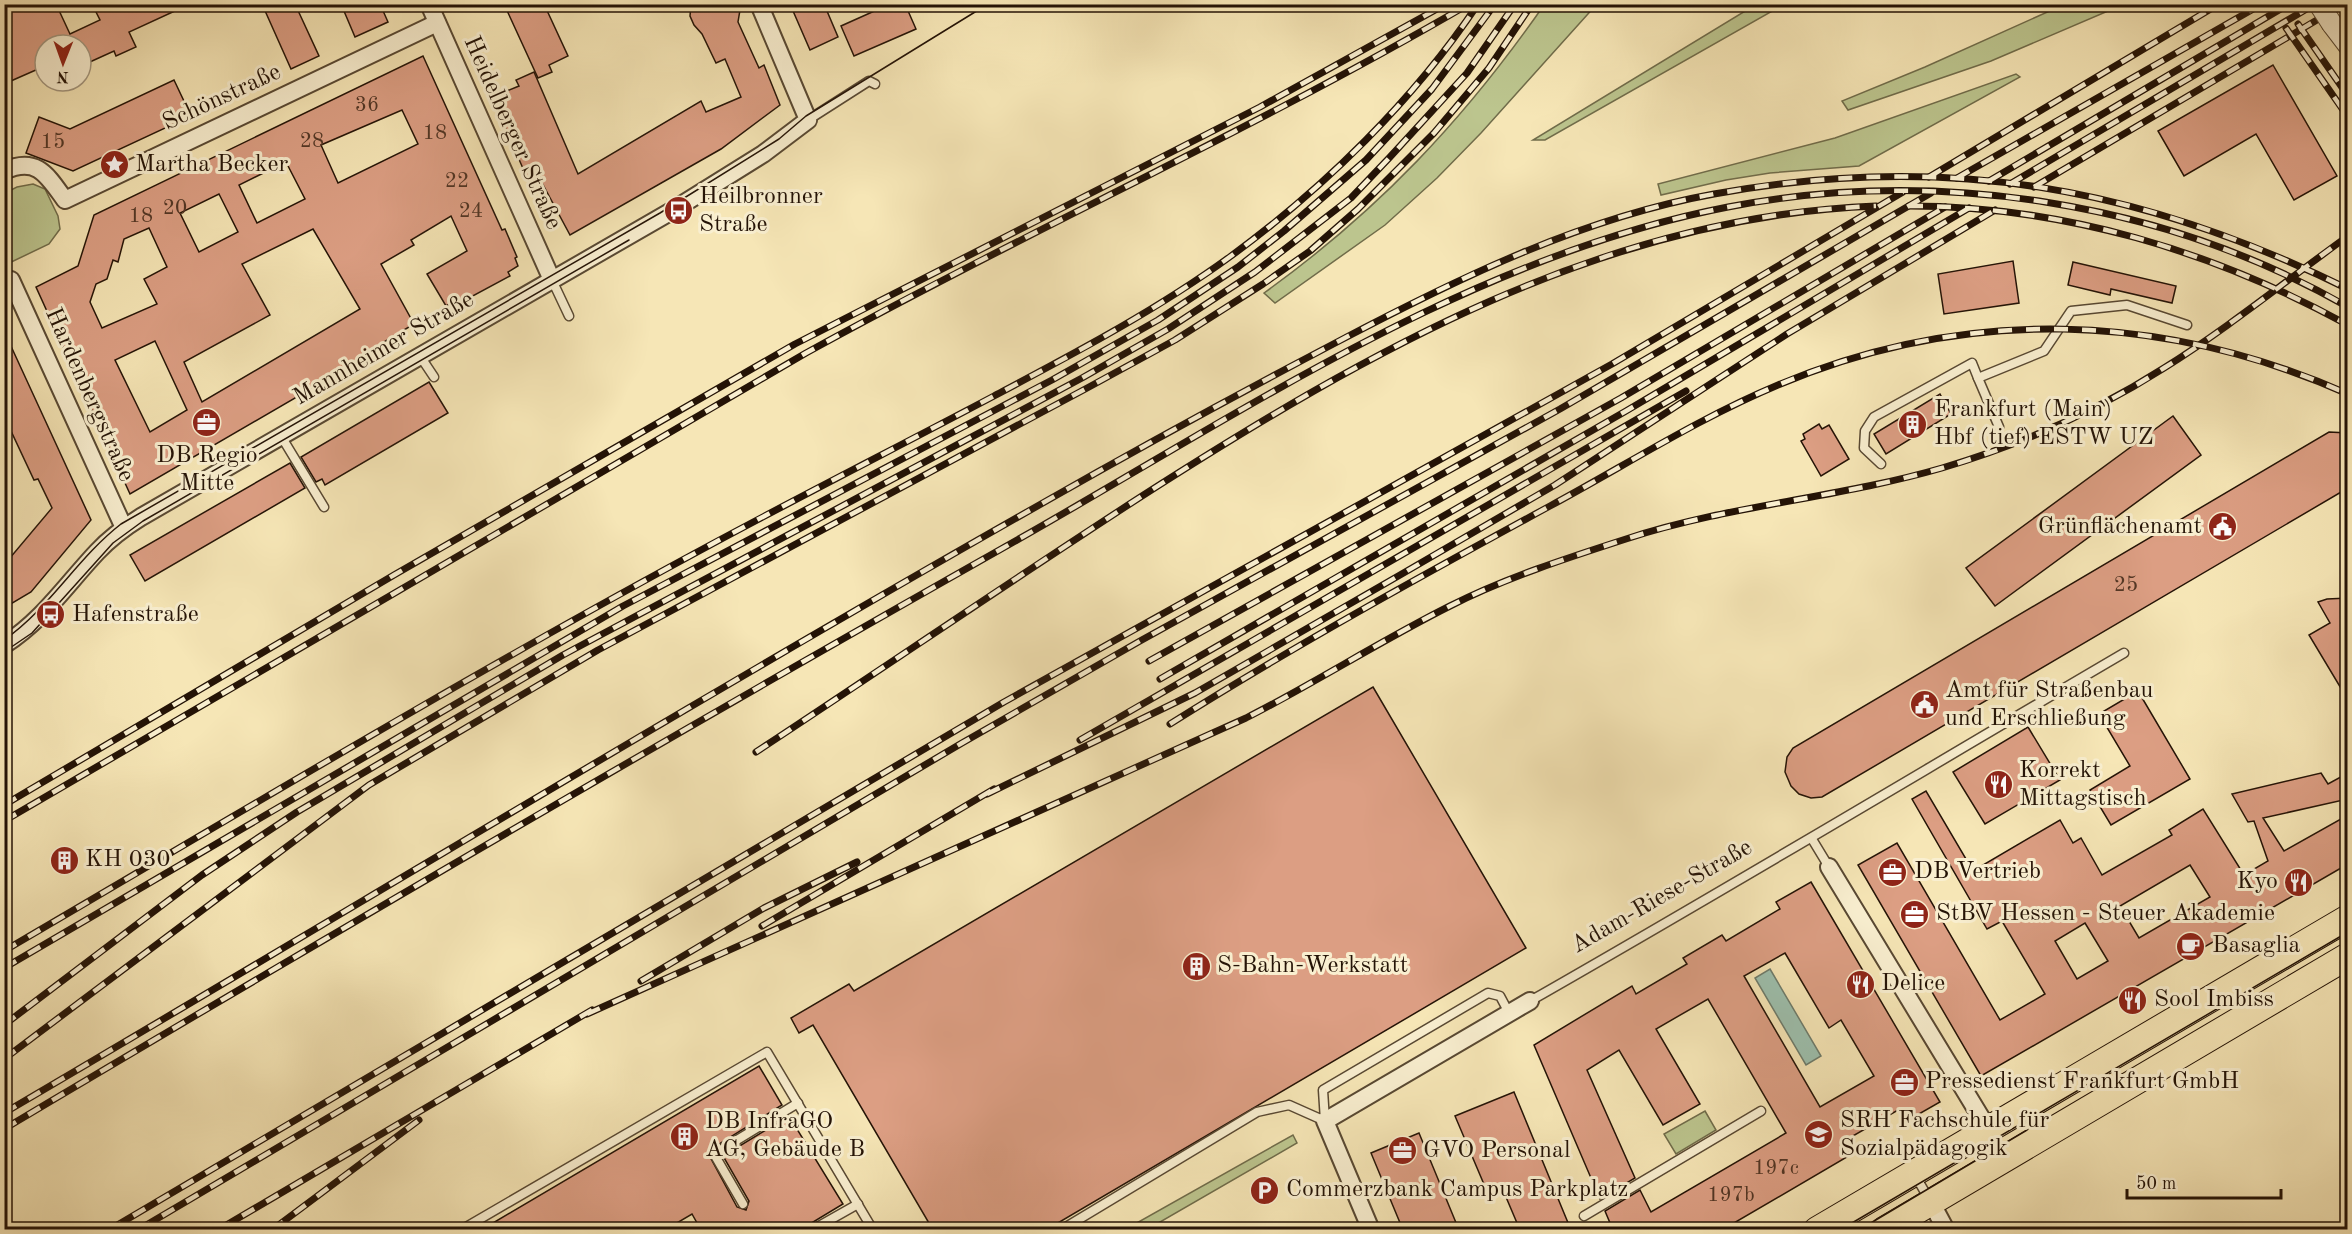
<svg xmlns="http://www.w3.org/2000/svg" width="2352" height="1234" font-family="'Old Standard TT',serif">
	<style>
		.green { fill: #bcc58e; stroke: #706c4a; stroke-width: 1.5 }
		.water { fill: #9dc0ae; stroke: #6d7b6b; stroke-width: 1.5 }
		.building { fill: #dc9e83; stroke: #241306; stroke-width: 1.5; fill-rule: evenodd }
		.lines { fill: none; stroke-linecap: round; stroke-linejoin: round }
		.service-casing { stroke: #584832; stroke-width: 11 }
		.minor-casing { stroke: #584832; stroke-width: 20 }
		.tertiary-casing { stroke: #584832; stroke-width: 22 }
		.primary-casing { stroke: #241306; stroke-width: 28 }
		.service { stroke: #f9efd0; stroke-width: 8 }
		.minor { stroke: #f9efd0; stroke-width: 16 }
		.tertiary { stroke: #f9efd0; stroke-width: 20 }
		.primary { stroke: #f6e6b6; stroke-width: 26 }
		.tram { stroke: #241306; stroke-width: 1.5 }
		.rail-casing { stroke: #241306; stroke-width: 7 }
		.rail { stroke: #f9efd0; stroke-width: 4.5; stroke-dasharray: 14; stroke-linecap: butt }
		.tertiary-bridge-casing { stroke: #584832; stroke-width: 22; stroke-linecap: butt }
		.tertiary-bridge { stroke: #f9efd0; stroke-width: 20 }
		.labels { text-anchor: middle; dominant-baseline: central; stroke-width: 6; stroke-linejoin: round; paint-order: stroke }
		.number-label { font-size: 21px; fill: #523625 }
		.street-label { font-size: 24px; fill: #241306; stroke: #f9efd0 }
		.poi-label { font-size: 24px; fill: #241306; stroke: #f9efd0; text-anchor: start }
	</style>
	<rect width="100%" height="100%" fill="#f6e6b6"/>
	<filter id="stains"><feTurbulence type="fractalNoise" baseFrequency=".00333" numOctaves="4"/><feColorMatrix values="0 0 0 0 .2 0 0 0 0 .09 0 0 0 0 .02 0 0 0 .5 -.17"/></filter>
	<radialGradient id="worn" r=".72"><stop offset=".6" stop-color="#630" stop-opacity="0"/><stop offset="1" stop-color="#630" stop-opacity=".3"/></radialGradient>
	<g class="green">
		<path d="M1544 5H1596L1481 133 1437 178 1385 225 1275 303 1264 293C1378 211 1464 120 1544 5Z"/>
		<polygon points="1755,5 1783,5 1545,140 1533,140"/>
		<polygon points="2063,5 2122,5 1991,61 1848,110 1842,101 1925,67"/>
		<polygon points="2016,74 2020,77 1859,166 1770,173 1726,180 1661,195 1658,184 1835,138"/>
		<polygon points="33,184 45,189 58,216 60,229 49,244 5,265 5,193 17,187"/>
		<polygon points="1705,1111 1716,1130 1676,1154 1664,1134"/>
		<polygon points="1293,1135 1297,1143 1148,1229 1126,1229"/>
	</g>
	<polygon class="water" points="1770,969 1821,1056 1806,1065 1755,978"/>
	<g class="building">
		<polygon points="4,4 56,4 70,34 100,20 92,4 190,4 129,32 136,47 116,56 114,51 81,66 81,45 45,45 45,66 4,84"/>
		<polygon points="262,4 295,4 319,56 291,69"/>
		<polygon points="341,4 380,4 388,22 355,37"/>
		<polygon points="504,4 544,4 568,56 549,65 552,72 538,78"/>
		<polygon points="691,4 741,4 738,22 759,68 764,65 780,105 721,149 570,235 541,181 531,187 492,97 519,86 516,80 534,72 578,174 701,101 706,112 741,97 725,59 716,63 702,34 694,25 690,16"/>
		<polygon points="790,4 824,4 838,37 810,50"/>
		<polygon points="890,4 905,4 916,29 854,56 841,26"/>
		<path d="M423 56 502 230 505 229 517 257 515 258 518 266 508 272 510 276 456 305 454 301 446 306 427 274 467 251 451 216 411 240 414 245 381 264 414 324 379 345 381 348 130 494 36 287 78 266 94 215ZM402 110 418 144 338 183 321 145ZM286 162 305 199 257 223 239 185ZM219 194 238 232 199 252 180 213ZM149 228 167 267 144 279 157 304 102 328 90 302 96 284 107 279 113 260 118 262 124 239ZM313 229 360 309 202 402 184 362 270 315 242 264ZM155 341 187 410 150 432 115 360Z"/>
		<polygon points="2273,65 2337,176 2294,200 2256,134 2184,176 2158,131"/>
		<polygon points="174,80 191,116 73,171 26,153 39,117 70,129"/>
		<polygon points="2013,261 2019,303 1944,314 1938,274"/>
		<polygon points="2073,262 2176,286 2172,303 2111,289 2110,295 2068,285"/>
		<polygon points="4,331 91,520 31,592 4,608 4,565 52,508 38,479 34,480 4,416"/>
		<polygon points="429,382 448,413 325,485 322,479 316,482 301,457"/>
		<polygon points="1940,394 1951,414 1886,454 1874,434"/>
		<polygon points="2173,416 2201,455 1995,606 1966,568"/>
		<polygon points="1819,424 1822,429 1829,425 1849,459 1821,476 1801,441 1805,439 1803,434"/>
		<polygon points="2329,432 2348,433 2348,488 1822,797 1811,798 1799,794 1791,786 1785,772 1787,757 1793,748"/>
		<polygon points="290,463 305,488 145,581 130,555"/>
		<polygon points="2348,598 2348,700 2309,635 2330,623 2318,602 2327,599"/>
		<polygon points="1373,687 1526,948 1046,1230 933,1230 813,1025 799,1033 791,1018 849,984 854,991"/>
		<polygon points="2138,691 2190,779 2111,825 2090,790 2130,766 2099,714"/>
		<polygon points="2028,727 2060,780 1985,824 1953,772"/>
		<path d="M2321 773 2328 784 2348 773V799L2263 818 2284 851 2348 815V864L1981 1076 1858 865 1897 843 2000 1020 2045 994 2002 921 1987 929 1912 799 1926 791 1973 871 2060 820 2073 843 2081 838 2102 875 2172 835 2169 830 2203 809 2244 875 2268 861 2254 821 2248 822 2232 794ZM2190 865 2210 897 2139 938 2120 906ZM2085 923 2108 961 2077 979 2055 941Z"/>
		<path d="M1811 882 1940 1102 1905 1122 1898 1110 1844 1141 1852 1154 1722 1230H1613L1605 1211 1640 1190 1651 1212 1786 1133 1708 999 1656 1029 1700 1104 1663 1125 1619 1050 1587 1070 1635 1178 1600 1199 1534 1045 1632 986 1636 994 1687 964 1683 958 1722 935 1726 941 1780 909 1776 902ZM1785 953 1829 1028 1841 1020 1874 1076 1820 1107 1744 976Z"/>
		<polygon points="759,1066 782,1105 711,1149 708,1153 737,1207 746,1210 749,1201 723,1156 789,1116 843,1204 800,1230 701,1230 692,1214 665,1230 481,1230"/>
		<polygon points="1514,1092 1571,1230 1520,1230 1500,1183 1486,1189 1455,1116"/>
		<polygon points="1419,1133 1459,1230 1403,1230 1371,1153"/>
	</g>
	<g class="lines">
		<defs>
			<g id="service">
				<polyline points="808,120 869,81 875,84"/>
				<polyline points="552,280 569,316"/>
				<polyline points="420,356 434,377"/>
				<polyline points="1999,427 1978,378 2044,351 2071,311 2127,305 2187,325"/>
				<polyline points="281,436 324,507"/>
				<polyline points="1881,464 1864,448 1865,431 1874,417 1972,363 1978,378"/>
				<polyline points="1812,839 1829,867"/>
				<path d="M1530 1001C1730 887 1926 769 2124 653"/>
				<polyline points="1915,1175 1930,1201"/>
				<polyline points="743,1204 714,1154 798,1103"/>
				<polyline points="1584,1216 1761,1111"/>
				<polyline points="461,1230 767,1052 873,1230"/>
				<polyline points="812,1230 858,1204"/>
				<polyline points="1061,1230 1257,1112 1289,1105 1325,1121 1323,1090 1488,993 1500,996 1509,1013"/>
			</g>
			<g id="minor">
				<polyline points="429,4 552,280"/>
				<path d="M4 171C37 156 47 175 65 200L437 23"/>
				<polyline points="4,282 11,280 124,528"/>
				<path d="M4 645C43 620 66 585 97 552 110 538 125 527 141 517L670 212 763 154 808 120 759 4"/>
				<polyline points="1829,867 1988,1129"/>
				<polyline points="1931,1202 1946,1230"/>
				<polyline points="1371,1230 1325,1121 1530,1001"/>
			</g>
			<polyline id="tertiary" points="2332,24 2348,45"/>
			<g id="primary">
				<polyline points="1817,1230 2348,918"/>
				<polyline points="1884,1230 2348,956"/>
			</g>
		</defs>
		<use href="#service" class="service-casing"/>
		<use href="#minor" class="minor-casing"/>
		<use href="#tertiary" class="tertiary-casing"/>
		<use href="#primary" class="primary-casing"/>
		<use href="#service" class="service"/>
		<use href="#minor" class="minor"/>
		<use href="#tertiary" class="tertiary"/>
		<use href="#primary" class="primary"/>
		<g class="tram">
			<path d="M4 640C50 608 77 558 121 524L660 213 779 139 806 116 988 4"/>
			<polyline points="4,652 32,633 113,543 143,521 629,240"/>
			<polyline points="1840,1230 2348,932"/>
			<polyline points="1859,1230 2027,1130"/>
		</g>
		<defs>
			<g id="rail">
				<polyline points="2298,24 2348,96"/>
				<polyline points="2286,28 2348,117"/>
				<polyline points="1929,177 2219,4"/>
				<polyline points="1957,178 2262,4"/>
				<polyline points="1989,181 2289,4"/>
				<polyline points="2010,184 2315,4"/>
				<polyline points="2034,187 2344,4"/>
				<path d="M1909 206C2064 206 2213 251 2348 325"/>
				<polyline points="1149,661 1621,398 1945,207"/>
				<polyline points="1160,679 1626,411 1969,208"/>
				<path d="M1170 724C1292 647 1423 575 1550 506 1626 465 1699 418 1778 385 1965 306 2163 312 2348 394"/>
				<polyline points="1080,740 1686,391"/>
				<path d="M756 752C885 667 1012 580 1142 496 1367 352 1603 216 1876 206"/>
				<polyline points="987,794 1195,693 1400,575 1555,485 1787,334 1995,210"/>
				<polyline points="4,805 394,575 795,344 1260,107 1446,4"/>
				<path d="M4 821 806 353C1025 232 1253 130 1469 4"/>
				<polyline points="762,926 994,789"/>
				<path d="M4 951C231 818 457 682 688 557 789 502 892 450 994 396 1075 353 1157 310 1231 256 1324 188 1414 100 1478 4"/>
				<polyline points="4,968 623,606 1052,380 1158,320 1238,267 1284,231 1366,160 1432,89 1495,4"/>
				<polyline points="641,981 764,908 857,862"/>
				<path d="M587 1014 1246 718C1315 683 1380 641 1450 606 1505 578 1567 558 1626 539 1729 505 1839 498 1942 468 2020 445 2095 412 2164 368 2228 328 2287 280 2348 236"/>
				<polyline points="4,1025 202,875 297,812 563,655 1082,378 1168,329 1255,272 1351,198 1390,157 1467,73 1515,4"/>
				<polyline points="4,1059 369,785 598,650 1089,387 1175,340 1263,284 1310,251 1358,209 1434,133 1489,68 1532,4"/>
				<path d="M4 1113C350 910 692 702 1041 504 1139 448 1238 394 1339 341 1457 279 1581 218 1714 194 1944 152 2139 186 2348 289"/>
				<path d="M4 1129C337 931 672 735 1010 544 1237 416 1468 257 1728 207 1936 167 2163 201 2348 307"/>
				<polyline points="109,1230 1004,702 1612,364 1903,192"/>
				<polyline points="138,1230 962,743 1140,641 1560,409 1931,193"/>
				<polyline points="218,1230 592,1010"/>
				<polyline points="272,1230 419,1120"/>
			</g>
		</defs>
		<use href="#rail" class="rail-casing"/>
		<use href="#rail" class="rail"/>
		<defs>
			<polyline id="tertiary-bridge" points="2319,4 2332,24"/>
		</defs>
		<use href="#tertiary-bridge" class="tertiary-bridge-casing"/>
		<use href="#tertiary-bridge" class="tertiary-bridge"/>
	</g>
	<defs>
		<symbol id="sight-disc" viewBox="-11 -11 22 22"><circle r="9.5" fill="#8f2418" stroke="#f9efd0"/><path d="M0-6L1.8-2.2L6-1.7L2.9 1.2L3.7 5.4L0 3.3L-3.7 5.4L-2.9 1.2L-6-1.7L-1.8-2.2Z" fill="#fff"/></symbol>
		<symbol id="bus-disc" viewBox="-11 -11 22 22"><circle r="9.5" fill="#8f2418" stroke="#f9efd0"/><path d="M-5-6H5V4H4V6H2V4H-2V6H-4V4H-5ZM-3.5-4V0h7V-4ZM-3.5 1.2v1.5H-2V1.2ZM2 1.2v1.5H3.5V1.2Z" fill="#fff"/></symbol>
		<symbol id="office-disc" viewBox="-11 -11 22 22"><circle r="9.5" fill="#8f2418" stroke="#f9efd0"/><path d="M-6-3h4V-5.5h4V-3h4V5H-6ZM-1-4.5V-3h2v-1.5ZM-6 0V1H6V0Z" fill="#fff"/></symbol>
		<symbol id="building-disc" viewBox="-11 -11 22 22"><circle r="9.5" fill="#8f2418" stroke="#f9efd0"/><path d="M-4-6H4V6H1V3H-1V6H-4ZM-2.5-4.3h1.7v1.8h-1.7ZM.8-4.3h1.7v1.8H.8ZM-2.5-1h1.7V.8h-1.7ZM.8-1h1.7V.8H.8Z" fill="#fff"/></symbol>
		<symbol id="civic-disc" viewBox="-11 -11 22 22"><circle r="9.5" fill="#8f2418" stroke="#f9efd0"/><path d="M-.6-6.5H3V-4.5H.6V-3L4-1V1h2V6H-6V1h2V-1L-.6-3ZM-1.2 2.5V6h2.4V2.5Z" fill="#fff"/></symbol>
		<symbol id="restaurant-disc" viewBox="-11 -11 22 22"><circle r="9.5" fill="#8f2418" stroke="#f9efd0"/><path d="M-5-6h1v4h1v-4h1v4h1v-4h1v5L-1.5 .5V6h-2V.5L-5-1ZM5-6V6H3V1.5H1.5Q1.5-4 5-6Z" fill="#fff"/></symbol>
		<symbol id="cafe-disc" viewBox="-11 -11 22 22"><circle r="9.5" fill="#8f2418" stroke="#f9efd0"/><path d="M-5.5-4.5H6V0H3Q3 3.5 0 3.5H-2.5Q-5.5 3.5-5.5 0ZM3-3.2v2h1.7v-2ZM-6 4.5H4V6H-6Z" fill="#fff"/></symbol>
		<symbol id="school-disc" viewBox="-11 -11 22 22"><circle r="9.5" fill="#8f2418" stroke="#f9efd0"/><path d="M0-5L7-2L0 1L-7-2ZM-4 1L0 2.5L4 1V4Q0 6-4 4Z" fill="#fff"/></symbol>
		<symbol id="parking-disc" viewBox="-11 -11 22 22"><circle r="9.5" fill="#8f2418" stroke="#f9efd0"/><path d="M-3.5-5.5H1a3.5 3.5 0 0 1 0 7H-1V5.5H-3.5ZM-1-3.4V-.6H.8a1.4 1.4 0 0 0 0-2.8Z" fill="#fff"/></symbol>
	</defs>
	<g fill-rule="evenodd">
		<use href="#sight-disc" x="98" y="148" width="33" height="33"/>
		<use href="#bus-disc" x="662" y="194" width="33" height="33"/>
		<use href="#office-disc" x="190" y="406" width="33" height="33"/>
		<use href="#building-disc" x="1896" y="408" width="33" height="33"/>
		<use href="#civic-disc" x="2206" y="510" width="33" height="33"/>
		<use href="#bus-disc" x="34" y="598" width="33" height="33"/>
		<use href="#civic-disc" x="1908" y="688" width="33" height="33"/>
		<use href="#restaurant-disc" x="1982" y="768" width="33" height="33"/>
		<use href="#building-disc" x="48" y="844" width="33" height="33"/>
		<use href="#office-disc" x="1876" y="856" width="33" height="33"/>
		<use href="#restaurant-disc" x="2282" y="866" width="33" height="33"/>
		<use href="#office-disc" x="1898" y="898" width="33" height="33"/>
		<use href="#cafe-disc" x="2174" y="930" width="33" height="33"/>
		<use href="#building-disc" x="1180" y="950" width="33" height="33"/>
		<use href="#restaurant-disc" x="1844" y="968" width="33" height="33"/>
		<use href="#restaurant-disc" x="2116" y="984" width="33" height="33"/>
		<use href="#office-disc" x="1888" y="1066" width="33" height="33"/>
		<use href="#school-disc" x="1802" y="1118" width="33" height="33"/>
		<use href="#building-disc" x="668" y="1120" width="33" height="33"/>
		<use href="#office-disc" x="1386" y="1134" width="33" height="33"/>
		<use href="#parking-disc" x="1248" y="1174" width="33" height="33"/>
	</g>
	<g class="labels">
		<g class="number-label">
			<text x="367" y="105">36</text>
			<text x="435" y="133">18</text>
			<text x="312" y="141">28</text>
			<text x="53" y="142">15</text>
			<text x="457" y="181">22</text>
			<text x="175" y="208">20</text>
			<text x="471" y="211">24</text>
			<text x="141" y="216">18</text>
			<text x="2126" y="585">25</text>
			<text x="1776" y="1168">197c</text>
			<text x="1731" y="1195">197b</text>
		</g>
		<g class="street-label">
			<text transform="translate(222 98) rotate(-25)">Schönstraße</text>
			<text transform="translate(512 133) rotate(66)">Heidelberger Straße</text>
			<text transform="translate(384 349) rotate(-30)">Mannheimer Straße</text>
			<text transform="translate(89 395) rotate(66)">Hardenbergstraße</text>
			<text transform="translate(1662 897) rotate(-30)">Adam-Riese-Straße</text>
		</g>
		<g class="poi-label">
			<text x="135" y="165">Martha Becker</text>
			<text x="699" y="197">Heilbronner<tspan x="699" dy="28">Straße</tspan></text>
			<text x="1934" y="410">Frankfurt (Main)<tspan x="1934" dy="28">Hbf (tief) ESTW UZ</tspan></text>
			<text x="207" y="456" text-anchor="middle">DB Regio<tspan x="207" dy="28">Mitte</tspan></text>
			<text x="2202" y="527" text-anchor="end">Grünflächenamt</text>
			<text x="72" y="615">Hafenstraße</text>
			<text x="1945" y="691">Amt für Straßenbau<tspan x="1945" dy="28">und Erschließung</tspan></text>
			<text x="2019" y="771">Korrekt<tspan x="2019" dy="28">Mittagstisch</tspan></text>
			<text x="85" y="860">KH 030</text>
			<text x="1914" y="872">DB Vertrieb</text>
			<text x="2278" y="882" text-anchor="end">Kyo</text>
			<text x="1936" y="914">StBV Hessen - Steuer Akademie</text>
			<text x="2212" y="946">Basaglia</text>
			<text x="1217" y="966">S-Bahn-Werkstatt</text>
			<text x="1881" y="984">Delice</text>
			<text x="2154" y="1000">Sool Imbiss</text>
			<text x="1925" y="1082">Pressedienst Frankfurt GmbH</text>
			<text x="1840" y="1121">SRH Fachschule für<tspan x="1840" dy="28">Sozialpädagogik</tspan></text>
			<text x="705" y="1122">DB InfraGO<tspan x="705" dy="28">AG, Gebäude B</tspan></text>
			<text x="1423" y="1151">GVO Personal</text>
			<text x="1286" y="1190">Commerzbank Campus Parkplatz</text>
		</g>
	</g>
	<rect width="2352" height="1234" fill="none" stroke="#f6e6b6" stroke-width="24"/>
	<rect x="6" y="6" width="2340" height="1222" fill="none" stroke="#241306" stroke-width="3"/>
	<rect x="12" y="12" width="2328" height="1210" fill="none" stroke="#241306" stroke-width="1.5"/>
	<g transform="translate(63 63) rotate(181)"><circle r="28" fill="#f9efd0" stroke="#a4977f" stroke-width="1.5"/>
	<path d="M0-4.5L10 22L0 15L-10 22Z" fill="#8f2418"/>
	<text y="-9" font-size="16" font-weight="bold" text-anchor="middle" fill="#241306">N</text>
	</g>
	<path d="M2127 1189v9h154v-9" fill="none" stroke="#241306" stroke-width="3"/>
	<text x="2136" y="1189" font-size="18" fill="#241306" stroke="#f9efd0" stroke-width="4.5" paint-order="stroke">50 m</text>
	<rect width="100%" height="100%" filter="url(#stains)"/>
	<rect width="100%" height="100%" fill="url(#worn)"/>
</svg>
